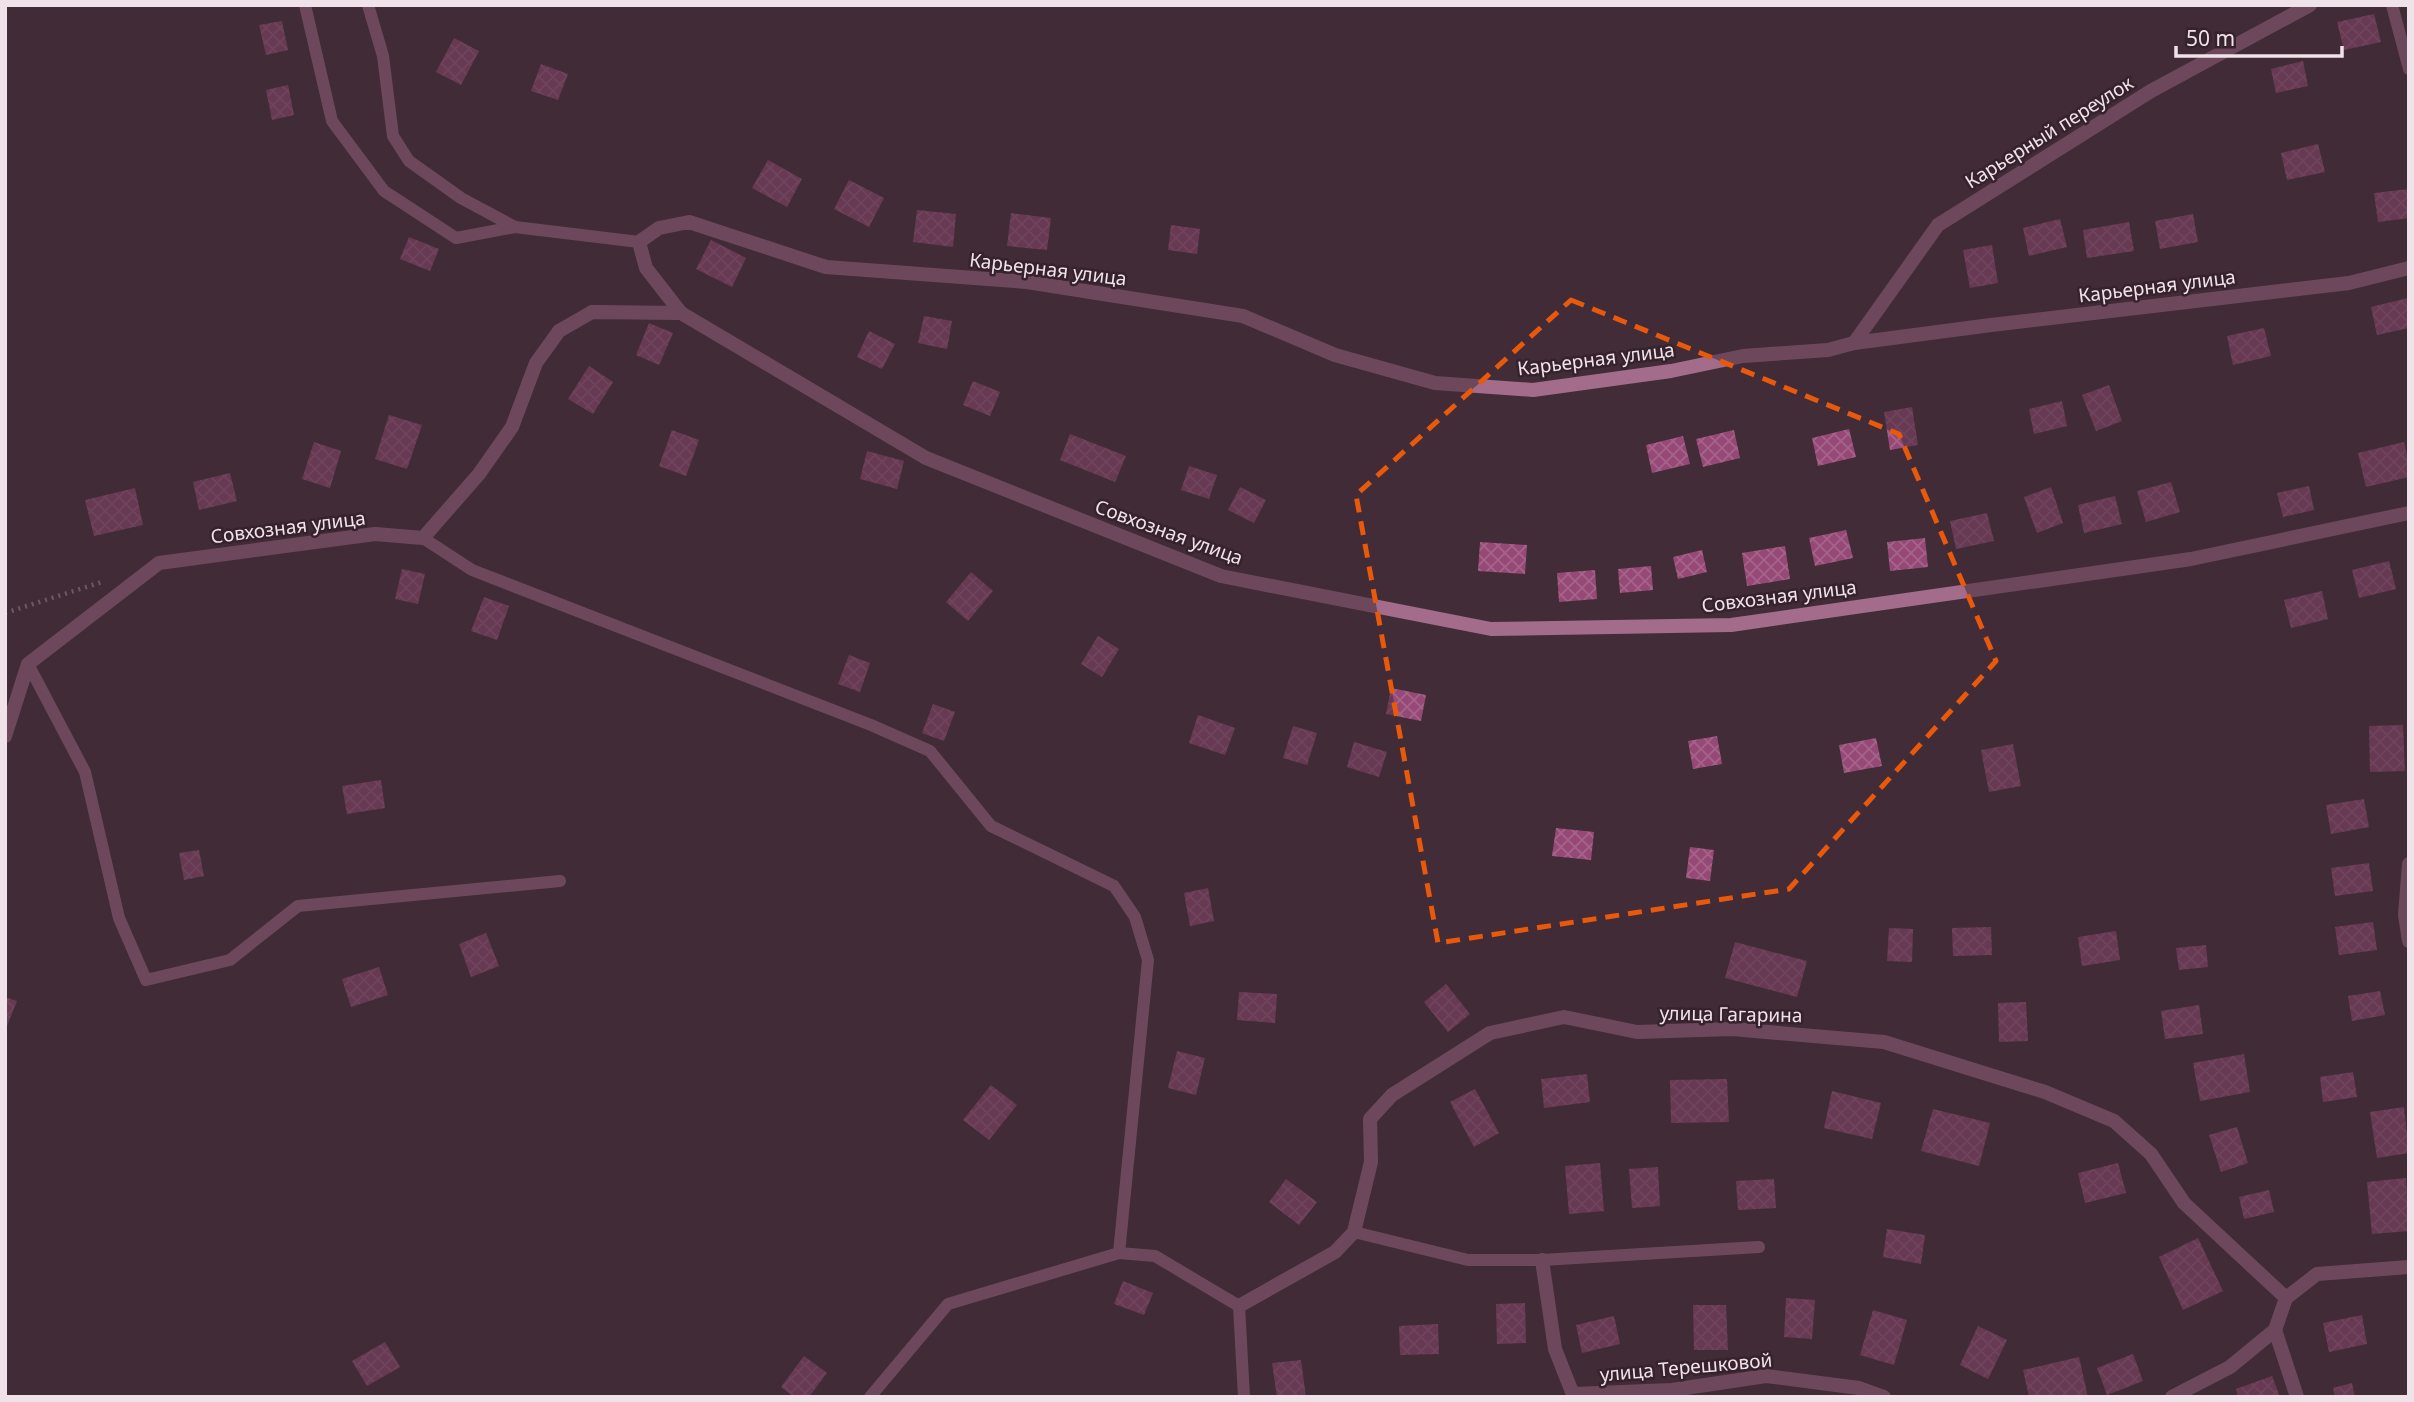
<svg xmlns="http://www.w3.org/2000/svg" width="2414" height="1402" font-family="'Noto Sans',sans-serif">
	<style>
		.building { fill: url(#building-cross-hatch) }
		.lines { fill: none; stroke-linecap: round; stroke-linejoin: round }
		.path { stroke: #a08f98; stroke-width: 4.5; stroke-dasharray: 2 5; stroke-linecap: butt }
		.service { stroke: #a26c8a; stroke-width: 12 }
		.minor { stroke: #a26c8a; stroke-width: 14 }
		.marked { fill: none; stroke: #e8590c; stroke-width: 5; stroke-dasharray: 14 9; stroke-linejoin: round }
		.labels { text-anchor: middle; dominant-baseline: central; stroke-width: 5; stroke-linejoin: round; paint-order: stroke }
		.street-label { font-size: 19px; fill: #f0e2e9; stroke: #36222d }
	</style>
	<defs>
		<pattern id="building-cross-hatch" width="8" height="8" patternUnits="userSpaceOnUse" patternTransform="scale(1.75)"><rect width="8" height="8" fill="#964976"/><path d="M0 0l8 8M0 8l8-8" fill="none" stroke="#a5638a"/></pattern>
	</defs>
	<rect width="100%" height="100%" fill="#412c37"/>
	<g class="building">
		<polygon points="2374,14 2381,42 2344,50 2337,22"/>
		<polygon points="282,21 288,50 266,55 259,25"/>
		<polygon points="454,38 479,51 461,85 436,72"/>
		<polygon points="2303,61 2308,86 2276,93 2271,69"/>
		<polygon points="541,64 568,74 558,100 531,91"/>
		<polygon points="288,85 294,115 272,120 266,90"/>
		<polygon points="2318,144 2325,172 2287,180 2281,153"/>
		<polygon points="768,160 802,179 787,207 752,188"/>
		<polygon points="849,180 884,198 869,227 834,209"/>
		<polygon points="2409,189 2409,218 2378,222 2374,193"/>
		<polygon points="917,210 956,214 953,247 913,242"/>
		<polygon points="1011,213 1051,218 1047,250 1007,246"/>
		<polygon points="2193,214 2198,242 2160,249 2155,221"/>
		<polygon points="2060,219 2067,247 2029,256 2023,228"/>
		<polygon points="2129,222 2134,251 2087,258 2083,230"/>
		<polygon points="1171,225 1200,229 1197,254 1168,250"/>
		<polygon points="409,237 439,249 430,271 400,259"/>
		<polygon points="711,240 746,258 732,287 696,269"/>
		<polygon points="1992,245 1998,283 1970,288 1963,250"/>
		<polygon points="2408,298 2409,328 2377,335 2371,307"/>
		<polygon points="924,316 952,321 947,349 918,343"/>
		<polygon points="649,323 673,333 659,365 636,355"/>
		<polygon points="2264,328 2271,356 2233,365 2227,336"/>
		<polygon points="869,331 895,344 882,369 857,357"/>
		<polygon points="589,366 613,382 593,414 568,399"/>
		<polygon points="973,381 1000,392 990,416 963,405"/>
		<polygon points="2109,385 2122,421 2096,431 2082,395"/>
		<polygon points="2062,401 2067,426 2034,434 2029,409"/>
		<polygon points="1912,407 1918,445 1890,450 1884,412"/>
		<polygon points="389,415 422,425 407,469 375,459"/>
		<polygon points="1849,429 1856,457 1818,466 1812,438"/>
		<polygon points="672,430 699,440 686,476 659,466"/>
		<polygon points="1734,430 1740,458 1703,467 1696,439"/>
		<polygon points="1070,434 1126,456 1115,482 1060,460"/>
		<polygon points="1683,436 1690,464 1652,473 1646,445"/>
		<polygon points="314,442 341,451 330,488 302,479"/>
		<polygon points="2404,442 2409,464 2409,477 2366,487 2358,453"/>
		<polygon points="867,451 904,461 897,489 860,479"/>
		<polygon points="1189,466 1217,475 1209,499 1181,490"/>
		<polygon points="230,473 237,501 199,510 193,482"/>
		<polygon points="2171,482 2180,512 2146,522 2137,491"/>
		<polygon points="2309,486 2314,510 2283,517 2277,493"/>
		<polygon points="1240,487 1266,500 1254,523 1228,510"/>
		<polygon points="2051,487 2063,523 2037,533 2024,497"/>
		<polygon points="135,488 143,525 94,536 85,500"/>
		<polygon points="2115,496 2122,524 2084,533 2078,505"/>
		<polygon points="1987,513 1994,541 1956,549 1950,521"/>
		<polygon points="1846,530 1853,558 1815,566 1809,538"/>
		<polygon points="1925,538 1928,567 1890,571 1887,542"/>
		<polygon points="1480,542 1527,545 1525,574 1478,571"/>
		<polygon points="1785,546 1790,579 1747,586 1742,553"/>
		<polygon points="1702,550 1707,572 1678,579 1673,557"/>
		<polygon points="2389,561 2396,589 2359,598 2352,570"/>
		<polygon points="1651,566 1653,590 1620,593 1618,569"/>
		<polygon points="402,569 425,574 418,604 395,599"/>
		<polygon points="1595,570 1597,599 1559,602 1557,573"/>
		<polygon points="971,572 993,591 968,621 946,602"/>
		<polygon points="2322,591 2328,619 2291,628 2284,600"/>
		<polygon points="484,597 509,606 497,640 471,631"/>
		<polygon points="1098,636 1119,649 1102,677 1081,664"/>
		<polygon points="849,655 870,663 860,692 838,684"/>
		<polygon points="1391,688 1426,695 1421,721 1386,714"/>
		<polygon points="933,704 955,712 944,741 922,733"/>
		<polygon points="1198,715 1235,728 1225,755 1189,743"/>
		<polygon points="2403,725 2405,771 2370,772 2369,726"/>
		<polygon points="1293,726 1317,733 1307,765 1283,758"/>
		<polygon points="1717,736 1722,764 1693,769 1688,741"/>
		<polygon points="1876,738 1882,766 1844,773 1839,745"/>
		<polygon points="1354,742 1387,752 1379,777 1347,767"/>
		<polygon points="2013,744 2021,786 1989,792 1981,750"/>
		<polygon points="381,780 385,808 347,814 342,786"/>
		<polygon points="2364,799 2369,827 2331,834 2326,805"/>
		<polygon points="1556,828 1594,832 1591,860 1552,856"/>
		<polygon points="1690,847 1714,850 1710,881 1686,878"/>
		<polygon points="199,850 204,876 184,880 179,853"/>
		<polygon points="2369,863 2373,891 2335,896 2331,868"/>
		<polygon points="1208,888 1214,921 1190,926 1184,893"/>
		<polygon points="2373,922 2377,950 2339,955 2335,927"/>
		<polygon points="1991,927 1992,955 1953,956 1952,928"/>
		<polygon points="1889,928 1913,929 1912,962 1887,961"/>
		<polygon points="2116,931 2120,960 2082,966 2078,937"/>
		<polygon points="486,933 499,966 471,977 459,944"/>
		<polygon points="1735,942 1807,961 1797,997 1725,978"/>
		<polygon points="2206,945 2208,967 2179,970 2176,948"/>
		<polygon points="379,967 388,995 351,1007 342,979"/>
		<polygon points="1446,984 1470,1014 1448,1032 1424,1002"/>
		<polygon points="2380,991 2385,1015 2352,1021 2348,996"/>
		<polygon points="1239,992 1277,994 1275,1023 1237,1020"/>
		<polygon points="5,997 17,1001 5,1031"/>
		<polygon points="2026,1002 2028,1041 1999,1042 1998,1003"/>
		<polygon points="2199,1005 2203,1034 2165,1039 2161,1011"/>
		<polygon points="1177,1051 1205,1058 1196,1095 1168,1088"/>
		<polygon points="2244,1054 2250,1092 2200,1101 2193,1063"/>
		<polygon points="2353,1072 2357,1097 2323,1102 2320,1077"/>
		<polygon points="1587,1074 1590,1102 1544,1108 1541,1079"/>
		<polygon points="1727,1079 1729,1122 1671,1123 1670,1080"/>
		<polygon points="991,1085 1017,1105 989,1140 963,1120"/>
		<polygon points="1475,1089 1499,1133 1474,1147 1450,1102"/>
		<polygon points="1832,1091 1881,1103 1872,1139 1824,1128"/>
		<polygon points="2404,1107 2409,1153 2377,1158 2370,1112"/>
		<polygon points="1933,1109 1990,1123 1979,1166 1921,1151"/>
		<polygon points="2237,1127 2248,1163 2221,1172 2209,1135"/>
		<polygon points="1600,1163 1604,1211 1569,1214 1565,1166"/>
		<polygon points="2118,1163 2126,1193 2085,1203 2078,1173"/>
		<polygon points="1658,1167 1660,1206 1632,1208 1629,1169"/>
		<polygon points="2406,1178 2409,1231 2372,1234 2367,1182"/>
		<polygon points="1286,1179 1317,1202 1299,1225 1269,1202"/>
		<polygon points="1774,1179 1776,1208 1738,1210 1736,1181"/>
		<polygon points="2269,1190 2274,1212 2244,1219 2239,1197"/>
		<polygon points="1887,1229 1925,1235 1921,1264 1883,1257"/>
		<polygon points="2198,1238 2223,1291 2183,1310 2159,1257"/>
		<polygon points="1123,1281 1153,1293 1144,1315 1114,1304"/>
		<polygon points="1786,1298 1815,1300 1812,1339 1784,1337"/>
		<polygon points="1525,1303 1526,1343 1497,1344 1496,1304"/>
		<polygon points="1693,1305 1726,1305 1728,1350 1694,1350"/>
		<polygon points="1873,1310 1907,1320 1894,1365 1860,1355"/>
		<polygon points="2362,1315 2367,1344 2329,1352 2323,1323"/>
		<polygon points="1614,1316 1620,1344 1582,1353 1576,1325"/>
		<polygon points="1438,1324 1439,1354 1400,1355 1399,1326"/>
		<polygon points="1978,1326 2007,1340 1988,1379 1960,1365"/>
		<polygon points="385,1342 400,1367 367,1386 352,1361"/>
		<polygon points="2133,1354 2143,1381 2107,1395 2097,1368"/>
		<polygon points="804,1356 827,1373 809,1397 794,1397 781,1387"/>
		<polygon points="2079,1357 2088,1397 2029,1397 2023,1370"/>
		<polygon points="1301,1360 1306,1397 1277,1397 1272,1363"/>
		<polygon points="2272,1376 2280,1397 2238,1397 2236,1389"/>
		<polygon points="2352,1383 2355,1397 2335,1397 2333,1388"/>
	</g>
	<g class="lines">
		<polyline class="path" points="5,613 105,581"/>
		<g class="service">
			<polyline points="305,5 332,121 384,191 456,238 515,227 639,242"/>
			<polyline points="368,5 383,56 393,136 409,161 461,198 515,227"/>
			<polyline points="2392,5 2409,69"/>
			<polyline points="423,538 472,570 871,725 930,751 991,826 1114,886 1135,917 1148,960 1119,1253 1155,1256 1239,1306 1244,1397"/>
			<polyline points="28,664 85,772 119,918 146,980 230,960 298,906 560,881"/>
			<polyline points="1354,1232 1468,1260 1542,1260 1759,1247"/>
			<polyline points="870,1397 948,1304 1119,1253"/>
		</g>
		<g class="minor">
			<polyline points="681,313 646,268 639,242 659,228 689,222 826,267 1027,282 1243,316 1335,355 1435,383 1533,390 1671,371 1743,356 1828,350 1854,343 1991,325 2349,283 2409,268"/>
			<polyline points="1854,343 1938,225 2151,91 2310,5"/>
			<polyline points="5,736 28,664 159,563 375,534 423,538 479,474 512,427 536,363 559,331 592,312 681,313 926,458 1221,576 1491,629 1731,625 2191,559 2409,513"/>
			<polyline points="2409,864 2405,915 2409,941"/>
			<polyline points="1542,1260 1555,1349 1574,1397"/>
			<polyline points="1239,1306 1335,1252 1354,1232 1371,1162 1370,1119 1392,1095 1490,1033 1564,1017 1637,1032 1732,1029 1884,1042 2045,1092 2114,1121 2151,1154 2184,1203 2286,1298"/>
			<polyline points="2275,1330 2297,1397"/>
			<polyline points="1574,1394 1672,1390 1766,1376 1859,1388 1884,1397"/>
			<polyline points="2172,1397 2230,1367 2275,1330 2286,1298 2317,1274 2409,1267"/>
		</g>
	</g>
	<path d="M0 0H2414V1402H0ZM1571 300 1899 434 1996 661 1789 889 1438 943 1356 495Z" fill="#412c37" fill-opacity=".55" fill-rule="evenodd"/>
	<path class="marked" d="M1571 300 1899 434 1996 661 1789 889 1438 943 1356 495Z"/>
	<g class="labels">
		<g class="street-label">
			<text transform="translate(2049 132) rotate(-32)">Карьерный переулок</text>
			<text transform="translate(1048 269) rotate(7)">Карьерная улица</text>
			<text transform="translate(2157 286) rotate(-7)">Карьерная улица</text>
			<text transform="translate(1596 359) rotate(-7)">Карьерная улица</text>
			<text transform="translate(288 527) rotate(-7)">Совхозная улица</text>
			<text transform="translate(1169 532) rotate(20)">Совхозная улица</text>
			<text transform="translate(1779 596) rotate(-7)">Совхозная улица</text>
			<text transform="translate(1731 1014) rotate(1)">улица Гагарина</text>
			<text transform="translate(1686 1367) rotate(-5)">улица Терешковой</text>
		</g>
	</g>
	<rect width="2414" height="1402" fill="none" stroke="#f0e2e9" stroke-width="14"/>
	<path d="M2176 46v10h166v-10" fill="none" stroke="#f0e2e9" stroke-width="3.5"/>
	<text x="2186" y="46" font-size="21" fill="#f0e2e9" stroke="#36222d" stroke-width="5" paint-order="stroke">50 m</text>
</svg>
